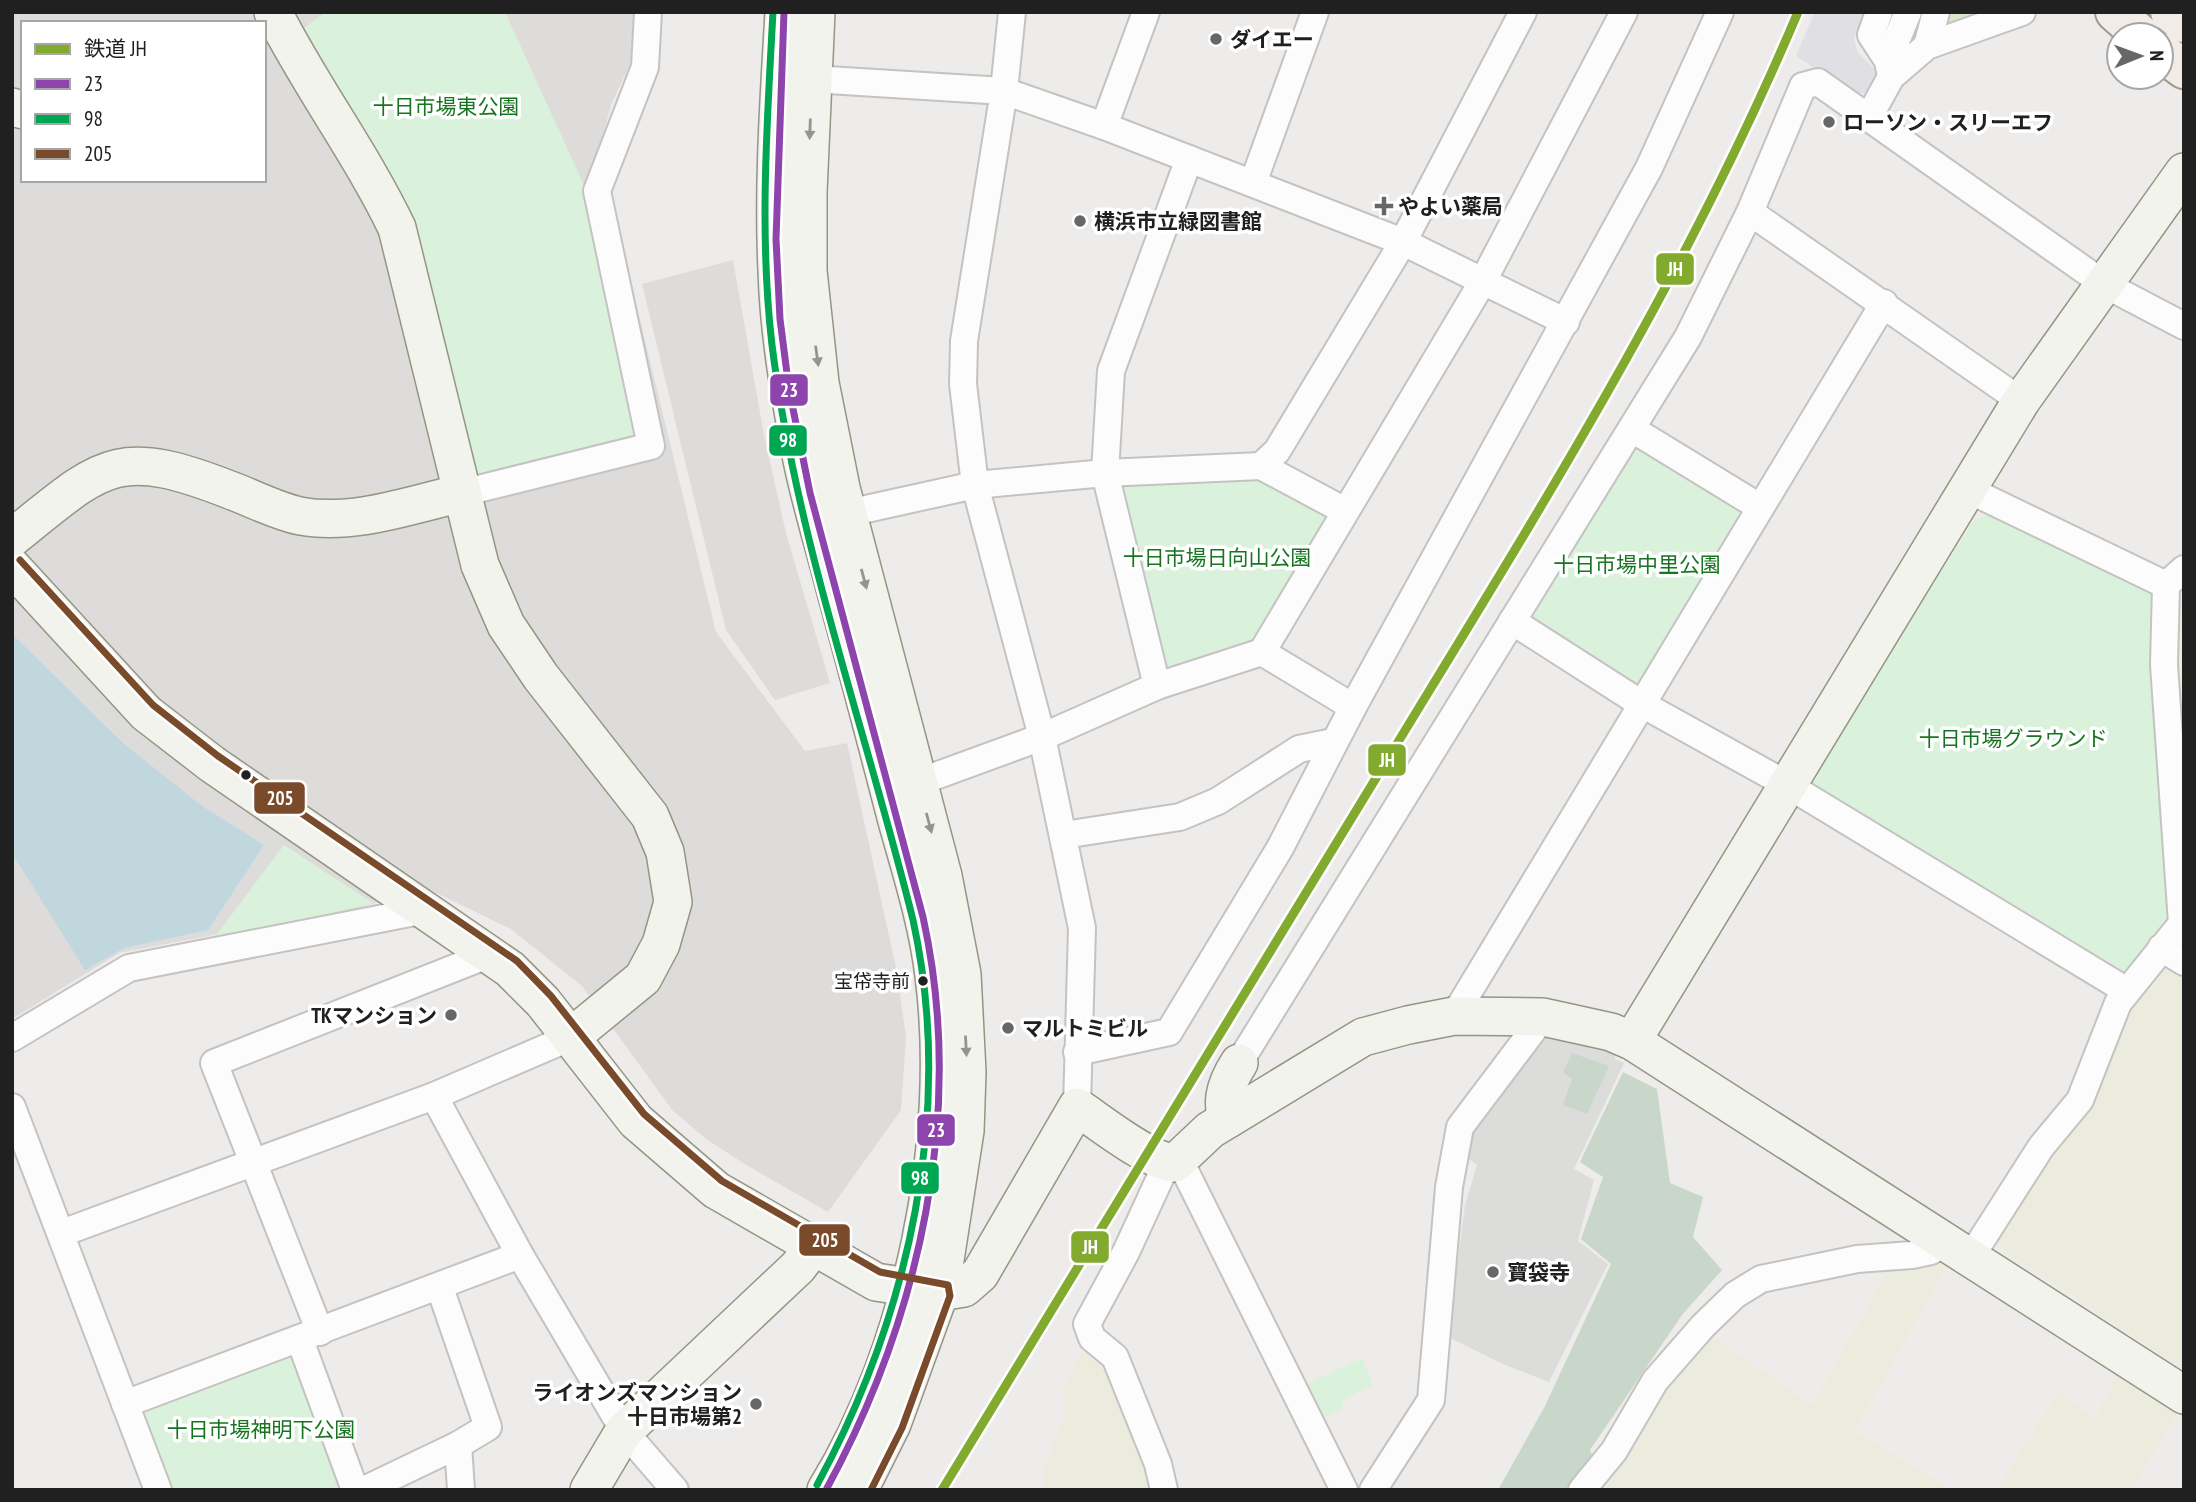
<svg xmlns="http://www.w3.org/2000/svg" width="2196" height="1502" font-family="'PT Sans Narrow','Noto Sans JP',sans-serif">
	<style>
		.residential { fill: #dddcdb; fill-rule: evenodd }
		.religious { fill: #dcdcdb }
		.farmland { fill: #ececde }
		.grass { fill: #dae8cc }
		.cemetery { fill: #c9d7ca }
		.park { fill: #daf1db }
		.plaza { fill: #e0dfe3 }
		.water { fill: #c0d7de }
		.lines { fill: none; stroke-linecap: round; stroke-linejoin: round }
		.street-casing { stroke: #c4c3c2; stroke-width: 30 }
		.secondary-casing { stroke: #949683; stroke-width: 40 }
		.primary-casing { stroke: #a29a88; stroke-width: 42 }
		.street { stroke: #fcfcfc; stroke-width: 26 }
		.secondary { stroke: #f2f3ed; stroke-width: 37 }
		.primary { stroke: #f1ece7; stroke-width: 38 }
		.bus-1-casing { stroke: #fff; stroke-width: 12 }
		.bus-2-casing { stroke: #fff; stroke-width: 12 }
		.bus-3-casing { stroke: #fff; stroke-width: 12 }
		.bus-1 { stroke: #8e44ad; stroke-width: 7 }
		.bus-2 { stroke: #00a651; stroke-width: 7 }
		.bus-3 { stroke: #7a4b2a; stroke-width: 7 }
		.rail-1-casing { stroke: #fff; stroke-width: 14 }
		.rail-1 { stroke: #82aa2e; stroke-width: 9 }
		.oneway { fill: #949491 }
		.poi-dot { fill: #686767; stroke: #fff; stroke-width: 2.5 }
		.bus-dot { fill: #202020; stroke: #fff; stroke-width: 2.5 }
		.labels { text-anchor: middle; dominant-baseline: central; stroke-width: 7; stroke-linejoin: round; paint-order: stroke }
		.bus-label { font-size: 19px; fill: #202020; stroke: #fff; text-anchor: end }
		.poi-label { font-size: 21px; font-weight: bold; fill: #202020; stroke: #fff; text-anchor: start }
		.park-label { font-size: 21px; fill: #177521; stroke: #fff }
		.line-badge { stroke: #fff; stroke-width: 2.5 }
		.badge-label { font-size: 19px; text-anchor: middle; font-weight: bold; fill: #fff }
	</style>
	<rect width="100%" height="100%" fill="#eeecea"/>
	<g class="residential">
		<path d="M12 12H634L632 60 611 105 599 151 716 632 805 751 847 743 896 968 906 1037 901 1110 828 1212 743 1163 706 1139 673 1111 582 986 511 929 428 889 357 908 119 953 12 1019ZM23 23H264V180H23Z"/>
		<polygon points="733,260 764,435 786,533 830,683 775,700 726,630 642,284"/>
	</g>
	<polygon class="religious" points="1541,1033 1615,1051 1615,1059 1624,1063 1574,1169 1594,1180 1578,1241 1608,1264 1549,1382 1505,1365 1448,1337 1465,1205 1477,1165 1464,1155 1483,1114"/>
	<g class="farmland">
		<polygon points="2184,583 2184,820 2173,658 2177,587"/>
		<polygon points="2163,967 2184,979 2184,1370 1995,1244 2048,1152 2087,1112 2100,1069 2125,1019"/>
		<polygon points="1950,1261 1855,1431 1953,1490 1606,1490 1656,1405 1708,1333 1812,1405 1889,1270"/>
		<polygon points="1085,1346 1114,1373 1153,1490 1045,1490 1042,1472 1066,1412 1062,1390"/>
		<polygon points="2121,1368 2182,1405 2131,1490 1997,1490 2058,1391 2094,1419"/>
	</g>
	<polygon class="grass" points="1947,12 1981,12 1982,14 1945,28"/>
	<g class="cemetery">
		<polygon points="1572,1053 1609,1066 1587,1114 1563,1105 1572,1079 1563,1072"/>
		<polygon points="1623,1072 1657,1089 1670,1183 1703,1197 1693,1237 1722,1270 1682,1315 1590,1450 1595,1462 1569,1490 1498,1490 1545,1406 1611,1264 1581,1239 1603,1177 1580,1162"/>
	</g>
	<g class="park">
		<polygon points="326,12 505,12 588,194 642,439 468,479 415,248 297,33"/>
		<polygon points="1636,444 1744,510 1637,685 1530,618"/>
		<polygon points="1266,474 1336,511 1257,646 1164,674 1119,483"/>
		<polygon points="1988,515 2156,593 2168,920 2128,971 2116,974 1811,789 1809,779 1975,519"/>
		<polygon points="284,845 373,903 211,942"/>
		<polygon points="288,1355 298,1359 344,1481 335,1490 167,1490 140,1419 149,1409"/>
		<polygon points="1362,1358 1373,1385 1342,1400 1344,1408 1320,1420 1302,1386"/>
	</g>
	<polygon class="plaza" points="1815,12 1864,12 1854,39 1858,53 1878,72 1877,79 1865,93 1853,93 1796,56"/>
	<polygon class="water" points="12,634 123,743 202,806 264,845 208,930 124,948 85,970 12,853"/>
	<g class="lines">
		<defs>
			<g id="street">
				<polyline points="1012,12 1004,91 964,341 963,384 975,485 1042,737 1082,928 1077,1107"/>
				<polyline points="1879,12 1871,35 1888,61 1891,77"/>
				<polyline points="1927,46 1936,12"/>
				<polyline points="1898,66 1888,61 1908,12"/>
				<polyline points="812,79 1004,91 1104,126 1403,242 1566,322"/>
				<polyline points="1869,117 1891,77 1927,46 2022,12"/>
				<polyline points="1104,126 1146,12"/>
				<polyline points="1253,183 1315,12"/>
				<polyline points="1750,212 2021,401"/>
				<polyline points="1632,429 1758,506"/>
				<polyline points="1261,466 1277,451 1403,242 1523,12"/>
				<polyline points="1969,490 2166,585"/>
				<polyline points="462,493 651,446 597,191 645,67 648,12"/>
				<polyline points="830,517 975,485 1105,473 1261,466 1345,511"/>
				<polyline points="1512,621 1640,703 1786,784 2127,991"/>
				<polyline points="1262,652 1483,281 1624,12"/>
				<polyline points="1157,686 1105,473 1111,371 1189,159"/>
				<polyline points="919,782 1042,737 1157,686 1262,652 1353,707 1649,168 1720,12"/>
				<polyline points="1064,835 1180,817 1218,801 1299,749 1333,742"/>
				<polyline points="2182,923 2164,665 2166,585 2184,569"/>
				<polyline points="2161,948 2184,962"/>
				<polyline points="1454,1016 1884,303"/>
				<polyline points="12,1038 129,968 425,910"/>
				<polyline points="1077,1052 1169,1032 1280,848 1353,707"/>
				<polyline points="1239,1063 1688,337 1750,212 1803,86 1818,82 2104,284 2184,326"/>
				<polyline points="434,1096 520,1255 624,1431 675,1490"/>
				<polyline points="12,1107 158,1490"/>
				<polyline points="1180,1161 1344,1490"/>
				<polyline points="62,1233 434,1096 571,1037"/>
				<polyline points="1970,1258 2041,1147 2080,1100 2118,1003 2184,921"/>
				<polyline points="320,1332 214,1063 490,954"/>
				<polyline points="300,1340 355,1490"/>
				<polyline points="125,1404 520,1255"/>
				<polyline points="458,1445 461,1490"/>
				<polyline points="364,1490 458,1445 488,1427 440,1288"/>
				<polyline points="1164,1490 1158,1464 1115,1357 1092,1338 1087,1324 1126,1252 1167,1163"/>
				<polyline points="1373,1490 1431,1400 1449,1187 1460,1127 1543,1017"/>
				<polyline points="1582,1490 1614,1451 1655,1381 1703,1326 1735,1295 1761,1279 1857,1259 1912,1255 1931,1251 1945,1243"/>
			</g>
			<g id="secondary">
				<path d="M273 12C311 87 361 153 397 228L480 565 506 625 541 677 650 816 665 852 673 902 661 944 643 978 571 1037"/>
				<path d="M784 12C779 98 773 185 777 271 779 335 790 397 802 460 811 504 825 548 836 592 857 668 877 744 897 821 911 871 928 924 934 976 955 1141 913 1348 826 1490"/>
				<polyline points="816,12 808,192 808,271 820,383 841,488 943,876 962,974 967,1072 965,1131 940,1292 892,1424 859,1490"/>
				<polyline points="12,107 23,110"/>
				<path d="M12 538C103 465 115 445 230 490 252 498 276 511 300 516 353 526 410 505 462 493"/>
				<path d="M12 567 146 713 212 764 510 969 543 1002 636 1121 716 1190 876 1282 940 1292 964 1288 980 1274 1077 1107C1100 1122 1149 1162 1175 1163L1210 1130 1363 1037 1408 1025 1454 1016 1543 1017 1611 1032 1632 1041 2184 1395"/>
				<polyline points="1632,1041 2021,401 2184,172"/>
				<path d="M1228 1119C1219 1100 1228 1080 1239 1063"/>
				<polyline points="589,1490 624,1431 798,1267 813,1247"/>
			</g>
			<g id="primary">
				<polyline points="2115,12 2141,35"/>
				<polyline points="2170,12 2184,23"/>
				<polyline points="2161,52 2184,69"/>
			</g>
		</defs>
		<use href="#street" class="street-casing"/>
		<use href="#secondary" class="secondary-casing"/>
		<use href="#primary" class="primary-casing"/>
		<use href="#street" class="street"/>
		<use href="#secondary" class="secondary"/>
		<use href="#primary" class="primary"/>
		<defs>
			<path id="bus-1" d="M784 12 776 239 780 319 789 389 810 493 923 917C966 1112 920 1317 826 1490"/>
			<path id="bus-2" d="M773 12C767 123 759 235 772 345 796 539 866 730 913 920 955 1112 909 1315 817 1485"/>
			<polyline id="bus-3" points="20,560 153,705 218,756 517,961 551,996 644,1114 722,1181 880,1272 948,1285 950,1296 902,1428 871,1490"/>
		</defs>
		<use href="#bus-1" class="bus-1-casing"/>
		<use href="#bus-2" class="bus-2-casing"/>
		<use href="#bus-3" class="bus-3-casing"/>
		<use href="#bus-1" class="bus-1"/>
		<use href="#bus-2" class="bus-2"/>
		<use href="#bus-3" class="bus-3"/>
		<defs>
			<path id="rail-1" d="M942 1490C1094 1241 1246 991 1398 742 1545 501 1688 273 1798 12"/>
		</defs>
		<use href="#rail-1" class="rail-1-casing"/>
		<use href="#rail-1" class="rail-1"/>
	</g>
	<defs><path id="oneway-solid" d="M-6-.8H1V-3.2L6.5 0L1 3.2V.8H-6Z" transform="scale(1.75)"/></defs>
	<g class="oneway">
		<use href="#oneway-solid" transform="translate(810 129) rotate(92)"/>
		<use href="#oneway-solid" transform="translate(817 356) rotate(82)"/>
		<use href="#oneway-solid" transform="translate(864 579) rotate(75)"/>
		<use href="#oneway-solid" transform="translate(929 823) rotate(75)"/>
		<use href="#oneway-solid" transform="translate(966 1046) rotate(87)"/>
	</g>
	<g class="poi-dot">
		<circle cx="1216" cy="39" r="7"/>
		<circle cx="1829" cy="122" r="7"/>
		<path d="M1380.5 195.5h7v7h7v7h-7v7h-7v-7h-7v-7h7z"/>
		<circle cx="1080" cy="221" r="7"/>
		<circle cx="451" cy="1015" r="7"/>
		<circle cx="1008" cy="1028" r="7"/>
		<circle cx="1493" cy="1272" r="7"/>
		<circle cx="756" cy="1404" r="7"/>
	</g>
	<g class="bus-dot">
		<circle cx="246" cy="775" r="6"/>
		<circle cx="923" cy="981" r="6"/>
	</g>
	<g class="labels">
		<g class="bus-label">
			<text x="910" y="981">宝帒寺前</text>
		</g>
		<g class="poi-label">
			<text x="1230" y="39">ダイエー</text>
			<text x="1843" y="122">ローソン・スリーエフ</text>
			<text x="1398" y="206">やよい薬局</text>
			<text x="1094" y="221">横浜市立緑図書館</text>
			<text x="437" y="1015" text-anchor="end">TKマンション</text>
			<text x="1022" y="1028">マルトミビル</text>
			<text x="1507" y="1272">寶袋寺</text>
			<text x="742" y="1392" text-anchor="end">ライオンズマンション<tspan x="742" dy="24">十日市場第2</tspan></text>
		</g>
		<g class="park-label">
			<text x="446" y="106">十日市場東公園</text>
			<text x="1217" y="557">十日市場日向山公園</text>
			<text x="1637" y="564">十日市場中里公園</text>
			<text x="2013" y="738">十日市場グラウンド</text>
			<text x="261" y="1429">十日市場神明下公園</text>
		</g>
	</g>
	<g class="line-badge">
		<rect x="1655" y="252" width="40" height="34" rx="7" fill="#82aa2e"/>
		<rect x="769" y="373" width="40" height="34" rx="7" fill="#8e44ad"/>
		<rect x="768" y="424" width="40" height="33" rx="7" fill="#00a651"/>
		<rect x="1367" y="743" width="40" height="34" rx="7" fill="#82aa2e"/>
		<rect x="253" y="781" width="53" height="34" rx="7" fill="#7a4b2a"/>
		<rect x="916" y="1113" width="40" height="34" rx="7" fill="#8e44ad"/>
		<rect x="900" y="1161" width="40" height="34" rx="7" fill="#00a651"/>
		<rect x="798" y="1223" width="53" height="34" rx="7" fill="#7a4b2a"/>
		<rect x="1070" y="1230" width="40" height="34" rx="7" fill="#82aa2e"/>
	</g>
	<g class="badge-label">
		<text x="1675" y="276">JH</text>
		<text x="789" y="397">23</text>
		<text x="788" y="447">98</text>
		<text x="1387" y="767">JH</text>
		<text x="280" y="805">205</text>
		<text x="936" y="1137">23</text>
		<text x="920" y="1185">98</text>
		<text x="825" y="1247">205</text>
		<text x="1090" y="1254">JH</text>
	</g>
	<rect width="2196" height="1502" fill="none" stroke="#202020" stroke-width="28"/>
	<rect x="21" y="21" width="245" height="161" fill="#ffffff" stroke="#a6a6a6" stroke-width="2"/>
	<rect x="35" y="44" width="35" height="10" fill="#82aa2e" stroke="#a6a6a6" stroke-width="2"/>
	<text x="84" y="56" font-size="21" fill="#202020">鉄道 JH</text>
	<rect x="35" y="79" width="35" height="10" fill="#8e44ad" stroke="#a6a6a6" stroke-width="2"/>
	<text x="84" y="91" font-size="21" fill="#202020">23</text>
	<rect x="35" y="114" width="35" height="10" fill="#00a651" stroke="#a6a6a6" stroke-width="2"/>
	<text x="84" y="126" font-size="21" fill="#202020">98</text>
	<rect x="35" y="149" width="35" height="10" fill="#7a4b2a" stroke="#a6a6a6" stroke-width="2"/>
	<text x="84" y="161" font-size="21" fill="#202020">205</text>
	<g transform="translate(2140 56) rotate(89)"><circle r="33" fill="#ffffff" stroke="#a6a6a6" stroke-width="2"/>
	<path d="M0-5L12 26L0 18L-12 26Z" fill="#686767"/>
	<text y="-10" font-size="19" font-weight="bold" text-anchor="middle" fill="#202020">N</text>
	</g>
</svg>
